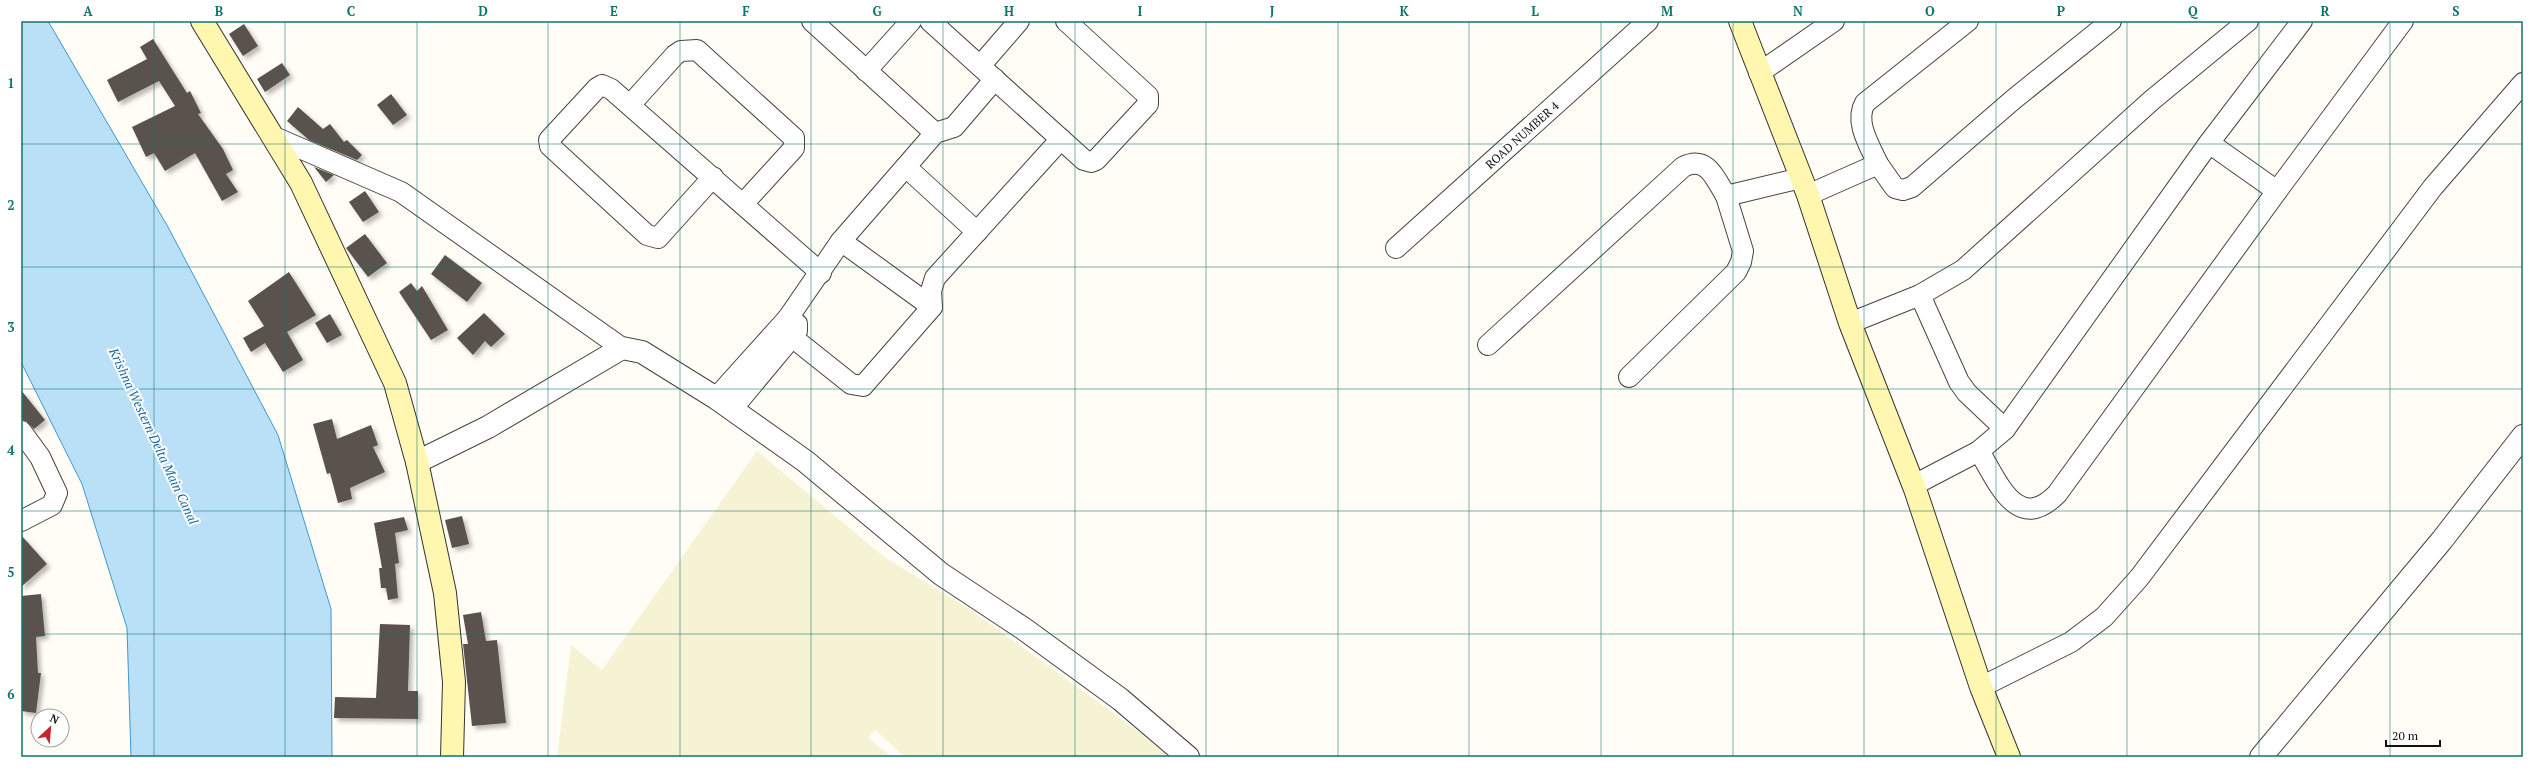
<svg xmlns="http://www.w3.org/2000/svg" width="2544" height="778" font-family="'PT Serif',serif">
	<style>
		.farmland { fill: #f6f3d4 }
		.water { fill: #b9e0f7; stroke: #3f96cf }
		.building { fill: #5a524d; filter: url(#shadow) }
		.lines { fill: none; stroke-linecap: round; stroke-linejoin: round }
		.minor-casing { stroke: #444; stroke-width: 22 }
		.tertiary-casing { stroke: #444; stroke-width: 24 }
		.secondary-casing { stroke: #333; stroke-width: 24 }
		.minor { stroke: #fff; stroke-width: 20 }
		.tertiary { stroke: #fff; stroke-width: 22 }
		.secondary { stroke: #fff6b0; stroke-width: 22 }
		.grid { fill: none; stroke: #0f766e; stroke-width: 1; stroke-opacity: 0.55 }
		.labels { text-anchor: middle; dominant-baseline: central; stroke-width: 4; stroke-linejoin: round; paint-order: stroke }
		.street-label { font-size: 12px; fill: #111; stroke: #fff }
		.water-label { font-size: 13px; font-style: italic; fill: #1768a6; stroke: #fff }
		.neatline { fill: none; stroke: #0f766e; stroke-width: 1.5 }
		.grid-label { font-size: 13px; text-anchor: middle; font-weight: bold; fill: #0f766e }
	</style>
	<defs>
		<filter id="shadow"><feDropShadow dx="3.5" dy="3.5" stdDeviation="2" flood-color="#0004"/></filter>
	</defs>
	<rect width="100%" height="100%" fill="#fffdf5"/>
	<polygon class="farmland" points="757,451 883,556 972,611 1174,757 905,757 875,730 868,738 892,757 557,757 571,645 602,670"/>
	<polygon class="water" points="21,21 48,21 168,227 278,435 331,609 332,757 131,757 127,628 82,484 21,362"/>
	<g class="building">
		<polygon points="244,24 258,46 243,56 229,34"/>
		<polygon points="153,39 187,93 190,91 201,113 198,114 223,149 233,170 226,174 238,192 222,201 195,153 165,171 154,153 146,157 132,127 175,106 159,81 118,102 107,80 147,59 140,47"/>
		<polygon points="282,63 290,75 265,92 257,79"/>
		<polygon points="391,94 407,115 393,125 377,105"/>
		<polygon points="298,107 323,129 330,124 344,142 347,140 362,155 357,160 309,140 287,121"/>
		<polygon points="314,167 334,175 326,182"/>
		<polygon points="365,191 379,212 363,222 349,202"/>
		<polygon points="365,234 387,263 368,277 346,248"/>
		<polygon points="445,255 482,283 467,302 431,274"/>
		<polygon points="289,272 316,315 287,332 303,360 283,372 265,343 251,352 243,338 264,326 248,301"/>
		<polygon points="411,283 417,291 422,286 448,330 431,340 399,292"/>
		<polygon points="484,313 505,334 491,347 485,341 473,355 457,338"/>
		<polygon points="330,314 342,335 327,343 315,323"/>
		<polygon points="21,390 45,420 34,429 26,421 21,420"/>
		<polygon points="332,419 337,439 371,425 378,445 373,447 385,472 350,488 352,499 338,503 330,473 327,474 313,424"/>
		<polygon points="462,516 469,544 452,548 445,520"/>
		<polygon points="404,517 408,530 395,533 399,563 395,564 398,598 388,600 386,588 381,588 379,568 382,568 374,523"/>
		<polygon points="21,535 47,564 21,587"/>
		<polygon points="41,594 45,636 36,637 38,673 41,673 36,713 21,711 21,596"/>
		<polygon points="481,612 486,641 497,640 506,723 472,726 463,644 468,644 463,615"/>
		<polygon points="380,624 410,625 408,691 418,691 418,719 334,718 335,697 376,698"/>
	</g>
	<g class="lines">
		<defs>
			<g id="minor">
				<polyline points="812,21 935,133"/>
				<polyline points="930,21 1084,160 1091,162 1096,160 1148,104 1148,96 1066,21"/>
				<polyline points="980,66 1019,21"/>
				<polyline points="866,71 911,21"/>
				<polyline points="1759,73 1834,21"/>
				<polyline points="630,105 675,55 681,51 697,50 794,138 794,148 743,204"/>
				<polyline points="272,136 401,192 622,348"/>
				<polyline points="2209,143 2277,191"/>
				<path d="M1878 164C1870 146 1854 122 1865 103L1968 21"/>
				<polyline points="906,167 977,232"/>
				<polyline points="713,177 658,238 647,235 550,146 549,140 597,88 602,85 611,89 821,273"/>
				<polyline points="1808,195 1878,164 1895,188 1903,190 1912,187 2014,99 2111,21"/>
				<polyline points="841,241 932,307"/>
				<polyline points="1396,248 1648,21"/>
				<polyline points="1920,295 1959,382 1967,393 2005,429"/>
				<polyline points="788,318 841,241 935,133 954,127 995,79"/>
				<polyline points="1850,323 1920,295 1963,270 2152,100 2248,21"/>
				<polyline points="792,337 851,384 863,386 932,307 931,291 935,278 1061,139"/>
				<path d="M1488 345 1683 167C1707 155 1715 178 1726 196L1801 178"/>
				<polyline points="1629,377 1736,272 1741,262 1743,251 1726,196"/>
				<polyline points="716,398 788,318 797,324 797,331 732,409"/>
				<polyline points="21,431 40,457 57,493 52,505 21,521"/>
				<path d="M1979 451C1998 482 2017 534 2057 494L2277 191 2403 21"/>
				<polyline points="1914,485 1979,451 2005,429 2209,143 2302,21"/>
				<polyline points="1981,687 2071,642 2104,617 2139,578 2433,187 2523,83"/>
			</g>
			<g id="tertiary">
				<polyline points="417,462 488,427 622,348 642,352 716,398 805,461 941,574 1024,629 1120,699 1188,757"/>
				<polyline points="2261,757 2442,540 2523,436"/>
			</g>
			<g id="secondary">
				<polyline points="202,21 301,183 395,383 417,462 445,593 454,682 452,757"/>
				<polyline points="1740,21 1808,195 1850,323 1915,489 1981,687 2009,757"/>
			</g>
		</defs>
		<use href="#minor" class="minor-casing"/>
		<use href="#tertiary" class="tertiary-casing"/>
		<use href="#secondary" class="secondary-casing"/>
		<use href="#minor" class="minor"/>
		<use href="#tertiary" class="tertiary"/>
		<use href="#secondary" class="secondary"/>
	</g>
	<path class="grid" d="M154 21V757M285 21V757M417 21V757M548 21V757M680 21V757M811 21V757M943 21V757M1075 21V757M1206 21V757M1338 21V757M1469 21V757M1601 21V757M1733 21V757M1864 21V757M1996 21V757M2127 21V757M2259 21V757M2390 21V757M21 144H2523M21 267H2523M21 389H2523M21 511H2523M21 634H2523"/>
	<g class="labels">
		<g class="street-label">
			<text transform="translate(1522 135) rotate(-42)">ROAD NUMBER 4</text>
		</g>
		<g class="water-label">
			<text transform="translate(154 436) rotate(65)">Krishna Western Delta Main Canal</text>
		</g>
	</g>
	<rect width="2544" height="778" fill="none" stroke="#ffffff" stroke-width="44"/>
	<g transform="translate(50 728) rotate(26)"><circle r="19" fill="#ffffff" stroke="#a0a0a0"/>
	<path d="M0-3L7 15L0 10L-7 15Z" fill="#c4262e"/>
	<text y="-6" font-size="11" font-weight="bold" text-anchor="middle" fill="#111111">N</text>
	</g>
	<path d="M2386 740v6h54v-6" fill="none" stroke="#111111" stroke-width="2"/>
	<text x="2392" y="740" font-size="12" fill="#111111" stroke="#ffffff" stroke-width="3" paint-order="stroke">20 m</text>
	<rect x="22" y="22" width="2500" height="734" class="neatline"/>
	<g class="grid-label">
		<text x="88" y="16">A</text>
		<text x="219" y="16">B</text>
		<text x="351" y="16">C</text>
		<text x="483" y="16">D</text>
		<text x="614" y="16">E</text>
		<text x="746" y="16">F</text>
		<text x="877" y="16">G</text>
		<text x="1009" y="16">H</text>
		<text x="1140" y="16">I</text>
		<text x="1272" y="16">J</text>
		<text x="1404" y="16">K</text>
		<text x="1535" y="16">L</text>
		<text x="1667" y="16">M</text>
		<text x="1798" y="16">N</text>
		<text x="1930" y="16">O</text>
		<text x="2061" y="16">P</text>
		<text x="2193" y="16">Q</text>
		<text x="2325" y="16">R</text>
		<text x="2456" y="16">S</text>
		<text x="11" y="88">1</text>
		<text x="11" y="210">2</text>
		<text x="11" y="332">3</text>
		<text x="11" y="455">4</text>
		<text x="11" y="577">5</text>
		<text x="11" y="699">6</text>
	</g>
</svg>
